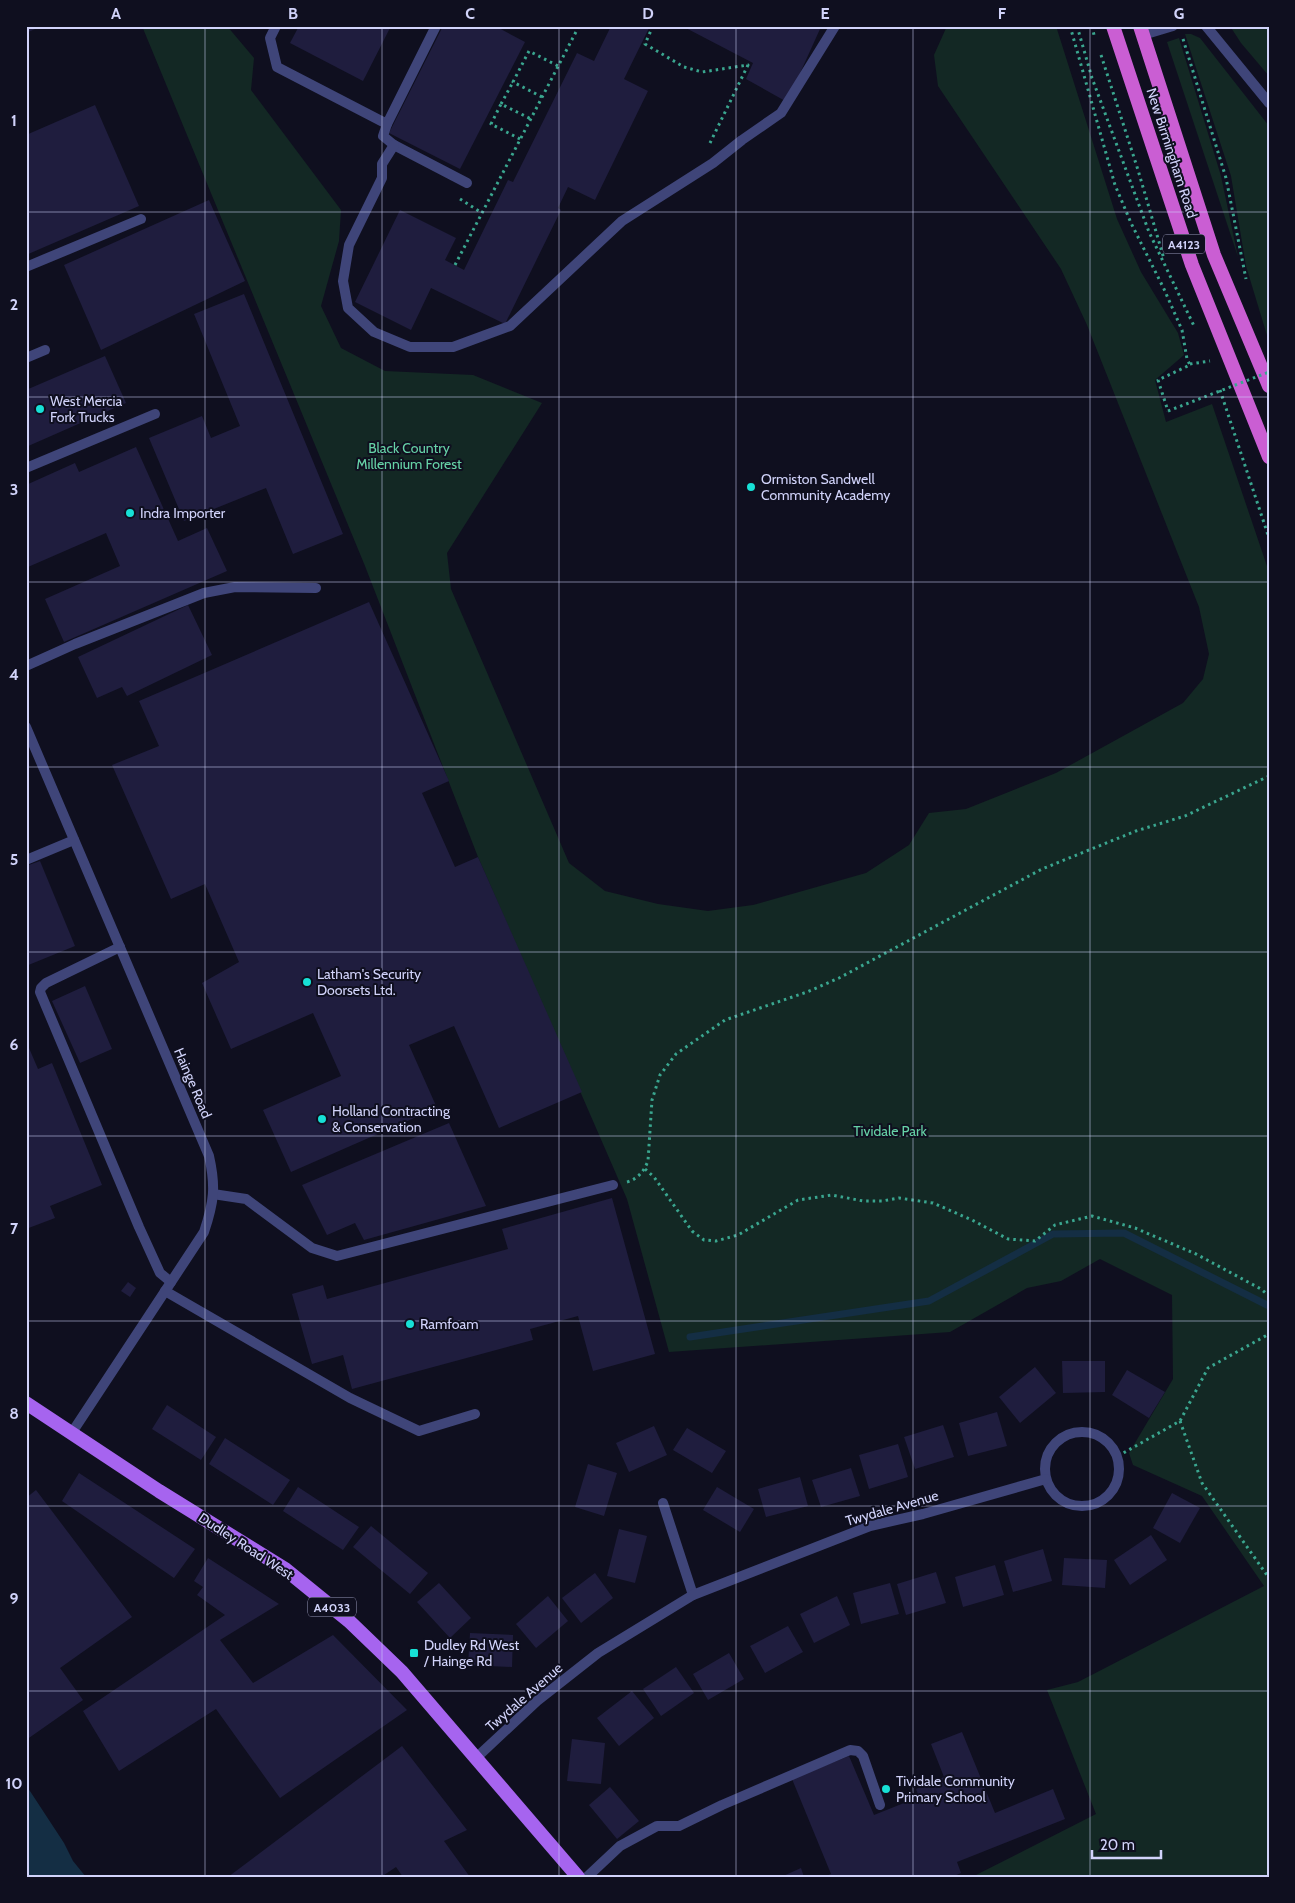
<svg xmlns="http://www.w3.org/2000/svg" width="1295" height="1903" font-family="Cabin,sans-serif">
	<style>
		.green { fill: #132824 }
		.water { fill: #142e44 }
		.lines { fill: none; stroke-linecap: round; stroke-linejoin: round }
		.stream { stroke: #142e44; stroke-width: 7 }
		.building { fill: #1f1d3e }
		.path { stroke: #3aa68f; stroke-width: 3; stroke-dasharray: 2.5 4; stroke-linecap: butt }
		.service { stroke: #3f4579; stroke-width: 10 }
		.minor { stroke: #3f4579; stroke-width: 10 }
		.primary { stroke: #a664ef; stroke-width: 14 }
		.trunk { stroke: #ca5ed3; stroke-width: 14 }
		.path-bridge { stroke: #3aa68f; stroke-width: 3; stroke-dasharray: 2.5 4; stroke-linecap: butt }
		.grid { fill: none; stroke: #d1d3fa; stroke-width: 1; stroke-opacity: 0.55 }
		.poi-dot { fill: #17e0d6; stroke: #0f0f1f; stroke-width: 2 }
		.labels { text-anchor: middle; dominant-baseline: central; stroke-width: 4; stroke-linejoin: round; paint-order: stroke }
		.shield { fill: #0f0f1f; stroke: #9798b8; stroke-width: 1 }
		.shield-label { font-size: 12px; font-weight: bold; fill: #d1d3fa }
		.street-label { font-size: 14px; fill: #d1d3fa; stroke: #0f0f1f }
		.poi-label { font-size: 14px; fill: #d1d3fa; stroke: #0f0f1f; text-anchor: start }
		.park-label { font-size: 14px; fill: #66d2a7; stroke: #0f0f1f }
		.neatline { fill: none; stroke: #d1d3fa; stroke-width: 2 }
		.grid-label { font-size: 16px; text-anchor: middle; font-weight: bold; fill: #d1d3fa }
	</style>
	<rect width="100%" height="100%" fill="#0f0f1f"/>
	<g class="green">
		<polygon points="142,26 227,26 254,58 251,90 341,210 339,241 321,306 341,348 385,371 473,375 542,403 447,553 451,589 569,863 605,891 658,904 708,911 753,905 866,873 909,845 929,813 966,809 1056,773 1183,703 1203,679 1209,654 1199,607 1087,325 1061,269 938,86 934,55 947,26 1056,26 1117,219 1141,272 1178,333 1184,355 1155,380 1166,422 1212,404 1269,572 1269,1877 972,1877 1096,1814 1047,1690 1078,1682 1264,1586 1202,1496 1133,1465 1129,1453 1173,1379 1172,1295 1100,1259 1061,1281 1027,1288 950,1332 669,1352 627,1199 478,857 365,566"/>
		<polygon points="1230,26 1269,26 1269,76 1241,43"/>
		<polygon points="1185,34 1191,34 1200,38 1269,126 1269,342 1246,266 1231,176"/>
		<polygon points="1179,38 1221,176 1238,257 1167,42"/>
	</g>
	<polygon class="water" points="26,1785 64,1843 73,1861 86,1877 26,1877"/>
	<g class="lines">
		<polyline class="stream" points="690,1337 929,1301 1053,1234 1124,1233 1269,1306"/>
	</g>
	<g class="building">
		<polygon points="26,26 42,26 26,33"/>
		<polygon points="299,26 391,26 363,81 290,43"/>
		<polygon points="443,26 495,26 525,42 460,169 389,133"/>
		<polygon points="611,26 650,26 624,79 648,91 595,200 568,187 558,208 561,210 505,324 431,288 411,330 355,302 400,210 456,238 445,260 464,270 508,180 513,182 577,53 594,61"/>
		<polygon points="682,26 814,26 820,29 787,102 746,79 753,63"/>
		<polygon points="95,105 139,206 26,255 26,135"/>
		<polygon points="209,200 245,281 101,350 64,265"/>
		<polygon points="244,294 343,534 293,554 266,488 184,521 149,438 202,416 211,438 240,426 194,314"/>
		<polygon points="105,356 126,403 26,447 26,390"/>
		<polygon points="136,447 178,541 207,528 227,571 64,642 45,599 120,566 106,533 28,567 26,562 26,485 75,463 79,472"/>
		<polygon points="369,602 449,781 422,793 455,867 478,857 582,1092 499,1128 454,1026 409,1045 437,1108 291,1172 263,1110 341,1076 313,1013 231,1049 202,983 239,962 205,884 171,899 112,765 159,746 139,701"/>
		<polygon points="188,605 212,655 127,696 122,687 97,698 78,657"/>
		<polygon points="40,861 75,946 26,966 26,866"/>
		<polygon points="85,986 112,1049 80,1063 52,1001"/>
		<polygon points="26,1041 38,1069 52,1063 102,1185 50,1206 55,1218 26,1229"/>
		<polygon points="449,1123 486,1206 364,1240 355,1223 327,1235 302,1185"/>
		<polygon points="612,1198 655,1354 593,1371 578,1316 530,1329 533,1340 352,1389 343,1355 312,1364 292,1294 323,1285 327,1299 508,1249 502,1229"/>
		<polygon points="128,1282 136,1288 130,1297 121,1291"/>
		<polygon points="1062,1361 1105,1361 1105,1392 1063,1393"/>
		<polygon points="1035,1367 1056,1393 1020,1423 999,1397"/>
		<polygon points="1127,1370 1165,1392 1149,1418 1112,1395"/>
		<polygon points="167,1405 216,1437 201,1460 152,1429"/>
		<polygon points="997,1412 1007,1446 968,1456 959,1423"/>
		<polygon points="943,1425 954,1457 915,1469 904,1437"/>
		<polygon points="654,1426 667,1455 629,1472 616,1443"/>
		<polygon points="687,1428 726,1451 712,1473 673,1450"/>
		<polygon points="225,1438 290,1480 273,1505 209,1464"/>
		<polygon points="898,1444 908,1477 869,1489 859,1455"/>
		<polygon points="588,1464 617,1473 604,1516 575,1507"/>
		<polygon points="851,1468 860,1496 821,1507 812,1480"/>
		<polygon points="79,1473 195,1549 174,1578 62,1501"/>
		<polygon points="800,1477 808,1506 766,1517 758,1489"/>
		<polygon points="298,1487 359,1527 343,1550 283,1511"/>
		<polygon points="717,1487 754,1509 740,1532 703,1510"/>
		<polygon points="36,1490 132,1617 60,1668 83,1700 26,1740 26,1498"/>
		<polygon points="1172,1493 1200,1508 1180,1543 1153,1528"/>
		<polygon points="371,1526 428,1573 410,1594 353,1547"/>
		<polygon points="619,1529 647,1536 635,1583 607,1576"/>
		<polygon points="1151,1535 1167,1560 1130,1585 1114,1560"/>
		<polygon points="1043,1549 1052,1581 1013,1592 1004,1561"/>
		<polygon points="208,1558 279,1604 220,1640 253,1683 333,1635 407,1710 280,1798 216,1709 119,1771 83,1711 225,1615 197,1595 203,1587 194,1581"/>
		<polygon points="1064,1558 1107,1560 1105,1588 1062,1585"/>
		<polygon points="995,1565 1004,1595 963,1607 955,1577"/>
		<polygon points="936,1572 946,1603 906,1615 897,1584"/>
		<polygon points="595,1573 613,1598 581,1623 562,1598"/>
		<polygon points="439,1583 471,1618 450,1638 417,1602"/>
		<polygon points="890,1583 899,1614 861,1624 853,1593"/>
		<polygon points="548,1596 568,1621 536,1648 516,1624"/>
		<polygon points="837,1596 850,1625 814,1643 800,1614"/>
		<polygon points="788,1626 803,1652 765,1673 750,1646"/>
		<polygon points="470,1633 513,1635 512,1667 468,1665"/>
		<polygon points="729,1653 744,1679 708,1700 693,1674"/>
		<polygon points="676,1667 694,1693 661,1716 643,1689"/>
		<polygon points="632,1691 654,1718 619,1746 597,1718"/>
		<polygon points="962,1732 995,1813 1053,1789 1065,1819 957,1862 961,1873 952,1877 823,1877 831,1874 792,1779 849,1756 874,1815 919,1797 916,1789 944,1777 931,1744"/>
		<polygon points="572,1739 605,1743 601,1784 567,1781"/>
		<polygon points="402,1746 467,1830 444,1841 470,1877 403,1877 396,1867 381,1877 228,1877"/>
		<polygon points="610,1787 639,1821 617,1839 589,1805"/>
		<polygon points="801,1868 804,1877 781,1877"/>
	</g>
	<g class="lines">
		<g class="path">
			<polyline points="653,26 645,44 684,67 702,72 748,65 710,143"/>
			<polyline points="1070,26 1115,185 1131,223 1164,289 1182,330 1187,359 1190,365 1158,380 1168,411"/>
			<polyline points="1077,26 1092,78 1149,232 1195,328"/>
			<polyline points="1092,26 1094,35"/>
			<polyline points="1183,39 1226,178 1246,279"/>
			<polyline points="1101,55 1138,170 1164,259"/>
			<polyline points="542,97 513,82 529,51 558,66"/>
			<polyline points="501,104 513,82"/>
			<polyline points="520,139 491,124 501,104 531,119"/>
			<polyline points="460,199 482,213"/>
			<polyline points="455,265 579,26"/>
			<polyline points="1190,364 1210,361"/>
			<polyline points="1220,390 1269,538"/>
			<polyline points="645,1169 654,1177 692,1231 704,1240 716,1241 738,1235 798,1200 832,1195 863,1201 882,1201 899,1198 933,1203 972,1220 1008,1239 1035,1241 1055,1225 1092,1216 1135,1228 1196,1254 1261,1289 1269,1296"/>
			<path d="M627 1182C638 1179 644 1171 648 1161L652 1100 660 1075 676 1054 725 1020 807 992 839 978 1042 869 1136 831 1185 816 1269 776"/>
			<polyline points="1180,1421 1202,1483 1269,1578"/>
			<polyline points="1118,1456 1180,1421 1208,1368 1269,1334"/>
		</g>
		<g class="service">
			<polyline points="276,26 270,38 277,67 387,124 436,26"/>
			<polyline points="387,124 383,136 394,145 467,183"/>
			<polyline points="394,145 382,164 382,178 349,245 343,281 348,308 374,332 410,347 453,347 510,326 622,221 713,163 742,140 781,113 835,26"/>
			<polyline points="26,267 141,219"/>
			<polyline points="26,358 45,350"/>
			<polyline points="26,468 155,414"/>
			<polyline points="26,666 75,644 204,593 235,587 316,588"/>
			<polyline points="26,860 74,840"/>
			<polyline points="120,947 46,983 41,988 40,992 139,1227 160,1273 171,1282"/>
			<polyline points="213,1194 246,1199 312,1248 337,1256 613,1185"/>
			<polyline points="165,1291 350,1398 419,1431 475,1414"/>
			<polyline points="587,1877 620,1846 657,1826 679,1826 722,1805 850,1750 858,1751 863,1756 880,1805"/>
		</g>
		<g class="minor">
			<polyline points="1206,26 1269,103"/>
			<polyline points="1143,35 1173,26"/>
			<path d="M26 727 209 1156C216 1187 214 1202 204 1232L71 1434"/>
			<circle cx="1082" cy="1469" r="37"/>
			<polyline points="663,1503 693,1595"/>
			<polyline points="476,1758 537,1701 598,1653 693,1595 870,1526 923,1514 1046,1479"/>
		</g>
		<polyline class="primary" points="26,1403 159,1491 285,1569 349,1621 402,1672 578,1877"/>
		<g class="trunk">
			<polyline points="1113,26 1192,265 1269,457"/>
			<polyline points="1140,26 1214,255 1269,386"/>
		</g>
		<polyline class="path-bridge" points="1168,411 1269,372"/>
	</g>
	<path class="grid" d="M205 26V1877M382 26V1877M559 26V1877M736 26V1877M913 26V1877M1090 26V1877M26 212H1269M26 397H1269M26 582H1269M26 767H1269M26 952H1269M26 1136H1269M26 1321H1269M26 1506H1269M26 1691H1269"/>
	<g class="poi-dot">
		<circle cx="40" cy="409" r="5"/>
		<circle cx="751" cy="487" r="5"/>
		<circle cx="130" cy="513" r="5"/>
		<circle cx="307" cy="982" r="5"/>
		<circle cx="322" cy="1119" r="5"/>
		<circle cx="410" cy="1324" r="5"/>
		<rect x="409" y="1648" width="10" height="10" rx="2.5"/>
		<circle cx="886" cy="1789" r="5"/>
	</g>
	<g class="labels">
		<g class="shield">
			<rect x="1163" y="234.5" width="42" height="19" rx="4"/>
			<rect x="308" y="1597.5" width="48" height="19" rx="4"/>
		</g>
		<g class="shield-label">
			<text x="1184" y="244">A4123</text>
			<text x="332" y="1607">A4033</text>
		</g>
		<g class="street-label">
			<text transform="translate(1172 153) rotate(72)">New Birmingham Road</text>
			<text transform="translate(193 1083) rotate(67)">Hainge Road</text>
			<text transform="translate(892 1508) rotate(-16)">Twydale Avenue</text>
			<text transform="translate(246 1546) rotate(33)">Dudley Road West</text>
			<text transform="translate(524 1697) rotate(-41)">Twydale Avenue</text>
		</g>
		<g class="poi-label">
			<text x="50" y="401">West Mercia<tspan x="50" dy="16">Fork Trucks</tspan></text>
			<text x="761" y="479">Ormiston Sandwell<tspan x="761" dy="16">Community Academy</tspan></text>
			<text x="140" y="513">Indra Importer</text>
			<text x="317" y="974">Latham's Security<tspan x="317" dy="16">Doorsets Ltd.</tspan></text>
			<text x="332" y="1111">Holland Contracting<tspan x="332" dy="16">&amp; Conservation</tspan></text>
			<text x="420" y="1324">Ramfoam</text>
			<text x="424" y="1645">Dudley Rd West<tspan x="424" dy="16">/ Hainge Rd</tspan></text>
			<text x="896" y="1781">Tividale Community<tspan x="896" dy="16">Primary School</tspan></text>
		</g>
		<g class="park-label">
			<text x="409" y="448">Black Country<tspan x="409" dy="16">Millennium Forest</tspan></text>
			<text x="890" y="1131">Tividale Park</text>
		</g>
	</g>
	<rect width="1295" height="1903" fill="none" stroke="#0f0f1f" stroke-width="55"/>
	<path d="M1092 1850v8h69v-8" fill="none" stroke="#d1d3fa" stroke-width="2.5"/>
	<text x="1100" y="1850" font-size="15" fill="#d1d3fa" stroke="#0f0f1f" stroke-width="4" paint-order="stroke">20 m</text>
	<rect x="28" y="28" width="1240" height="1848" class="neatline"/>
	<g class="grid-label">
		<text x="116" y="19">A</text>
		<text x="293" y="19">B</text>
		<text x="470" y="19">C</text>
		<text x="648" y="19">D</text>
		<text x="825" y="19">E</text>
		<text x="1002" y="19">F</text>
		<text x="1179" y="19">G</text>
		<text x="14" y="126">1</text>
		<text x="14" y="310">2</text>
		<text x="14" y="495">3</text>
		<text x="14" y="680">4</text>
		<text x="14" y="865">5</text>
		<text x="14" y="1050">6</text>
		<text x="14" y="1234">7</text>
		<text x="14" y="1419">8</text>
		<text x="14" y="1604">9</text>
		<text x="14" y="1789">10</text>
	</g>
</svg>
